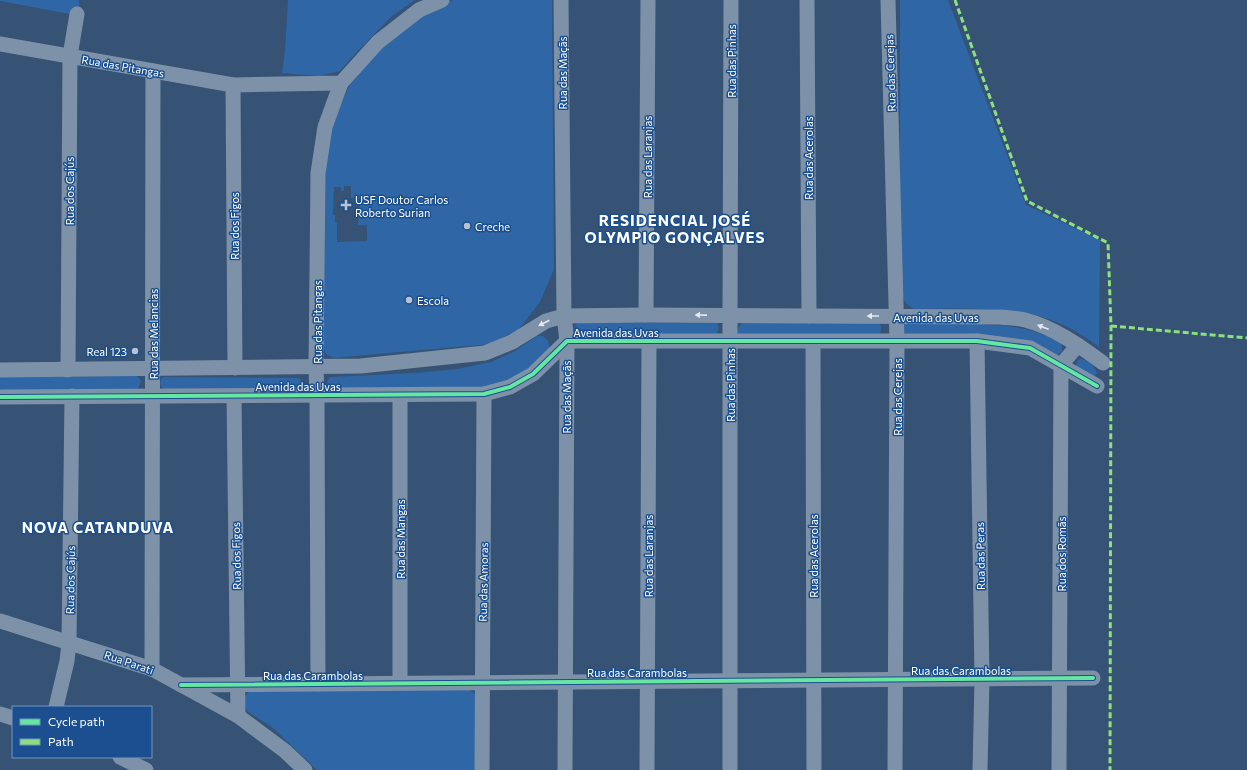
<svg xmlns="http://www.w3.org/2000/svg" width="1247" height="770" font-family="Commissioner,sans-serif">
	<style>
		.green { fill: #2f66a5; fill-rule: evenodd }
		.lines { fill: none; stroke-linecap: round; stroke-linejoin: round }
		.minor { stroke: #7d92a8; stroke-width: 15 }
		.quiet { stroke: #8de07e; stroke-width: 3; stroke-dasharray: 6 3; stroke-linecap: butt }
		.cycleway-casing { stroke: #1b4f8f; stroke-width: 6 }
		.cycleway { stroke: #66e7a1; stroke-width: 4 }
		.oneway { fill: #e5e9ee }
		.poi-dot { fill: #b9c2ce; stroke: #1b4f8f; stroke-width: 1.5 }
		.labels { text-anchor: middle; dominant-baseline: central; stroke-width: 3; stroke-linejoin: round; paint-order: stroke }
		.street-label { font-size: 11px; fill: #fff; stroke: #1b4f8f }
		.poi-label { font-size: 11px; fill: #fff; stroke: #1b4f8f; text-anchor: start }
		.district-label { font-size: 15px; font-weight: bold; letter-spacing: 1px; fill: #fff; stroke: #1b4f8f }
	</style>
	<rect width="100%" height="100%" fill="#365274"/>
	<g class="green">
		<polygon points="0,0 79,0 80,16 0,1"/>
		<polygon points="288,0 415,0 392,16 354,55 340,71 319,76 282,73 285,50"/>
		<path d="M453 0H552L554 269 540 302 519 329 491 344 333 358 326 354 323 346 325 166 331 128 348 88 378 48 420 14ZM344 186H351V198L360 199 358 225H367V241L337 242V223L335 222V215H333L334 187H341V191H344Z"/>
		<path d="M900 0H948L1026 205 1100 240 1099 347C1084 336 1069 326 1051 320 1011 305 957 309 915 309 906 305 903 300 900 291Z"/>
		<path d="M579 322 717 323C719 327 719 330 716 334H580L574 331 575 326Z"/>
		<path d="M877 322C882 325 882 330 879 335L739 334 737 332 738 328 742 323Z"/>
		<path d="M964 323C995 325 1026 325 1053 339 1057 341 1062 343 1062 347 1063 352 1060 354 1056 356L904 333 903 324Z"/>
		<path d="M537 336H543L548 341 550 349 526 370 503 384 468 391 329 390C326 384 327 382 330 377L414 373 457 369 491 362 515 351Z"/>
		<path d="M1080 359C1088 360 1094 365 1097 373L1094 377 1076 366 1077 361Z"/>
		<polygon points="136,376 139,378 141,381 138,389 2,390 0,389 0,378 1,377"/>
		<path d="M164 377 297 378 301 380 303 384 301 388 164 389C160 386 160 384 161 379Z"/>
		<polygon points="251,690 469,690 475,694 477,697 478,770 317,770 273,728 247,711 245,707 245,696"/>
	</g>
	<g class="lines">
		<g class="minor">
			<polyline points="561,0 564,316 567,341 565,770"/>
			<polyline points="807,0 809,316"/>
			<polyline points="888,0 897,342 895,770"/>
			<polyline points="0,44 233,85 341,83 378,42 419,10 442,0"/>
			<polyline points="233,85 235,368"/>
			<polyline points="646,315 648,0"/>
			<polyline points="977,341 982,679 980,770"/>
			<polyline points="813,342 814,770"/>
			<path d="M0 370 361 366 485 353 512 342 546 321 564 316 646 315 1000 317C1008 318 1017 318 1025 320 1053 327 1080 346 1103 363"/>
			<polyline points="68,370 70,56 77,14"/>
			<polyline points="400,395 400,683"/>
			<polyline points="234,396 238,716"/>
			<polyline points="0,397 484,394 510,387 533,374 567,341 977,341 1030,348 1097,386"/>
			<polyline points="0,621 152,669 238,716 285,751 305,770"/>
			<polyline points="152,669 153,71"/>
			<polyline points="318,684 317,395 316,367 318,173 325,127 341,83"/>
			<polyline points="181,685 1093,678"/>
			<polyline points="56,707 67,661 69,643 72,396"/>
			<polyline points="0,714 13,718"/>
			<polyline points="120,757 146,770"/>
			<polyline points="482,770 484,394"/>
			<polyline points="647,770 649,341"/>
			<polyline points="730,770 730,316 731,0"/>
			<polyline points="1059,770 1061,365 1078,345"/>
		</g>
		<g class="quiet">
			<polyline points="955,0 1027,201 1108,243 1111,326 1110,770"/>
			<polyline points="1111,326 1247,338"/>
		</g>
		<defs>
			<g id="cycleway">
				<polyline points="0,397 484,394 510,387 533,374 567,341 977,341 1030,348 1097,386"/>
				<polyline points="181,685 1093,678"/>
			</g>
		</defs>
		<use href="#cycleway" class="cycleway-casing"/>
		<use href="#cycleway" class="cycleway"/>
	</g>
	<defs><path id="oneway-solid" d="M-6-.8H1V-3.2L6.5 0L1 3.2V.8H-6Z"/></defs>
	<g class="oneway">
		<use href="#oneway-solid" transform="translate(701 315) rotate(-179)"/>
		<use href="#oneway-solid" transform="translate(873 316) rotate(-180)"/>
		<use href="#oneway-solid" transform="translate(544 323) rotate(153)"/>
		<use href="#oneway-solid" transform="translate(1043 327) rotate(-159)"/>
	</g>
	<g class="poi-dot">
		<path d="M344 199h4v4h4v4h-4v4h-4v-4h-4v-4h4z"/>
		<circle cx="467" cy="226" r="4"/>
		<circle cx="409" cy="300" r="4"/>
		<circle cx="135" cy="351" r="4"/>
	</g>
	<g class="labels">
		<g class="street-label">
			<text transform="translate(731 61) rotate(-90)">Rua das Pinhas</text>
			<text transform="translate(123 66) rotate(10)">Rua das Pitangas</text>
			<text transform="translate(562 73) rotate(-90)">Rua das Maçãs</text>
			<text transform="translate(890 73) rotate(-92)">Rua das Cerejas</text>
			<text transform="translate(647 157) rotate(-90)">Rua das Laranjas</text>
			<text transform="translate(808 158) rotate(-90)">Rua das Acerolas</text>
			<text transform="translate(69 191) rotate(-90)">Rua dos Cajús</text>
			<text transform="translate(234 226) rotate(-90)">Rua dos Figos</text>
			<text x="936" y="317">Avenida das Uvas</text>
			<text transform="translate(317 322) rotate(-90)">Rua das Pitangas</text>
			<text x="616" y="332">Avenida das Uvas</text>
			<text transform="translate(153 334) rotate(-90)">Rua das Melancias</text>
			<text transform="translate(730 385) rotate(-90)">Rua das Pinhas</text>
			<text x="298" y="386">Avenida das Uvas</text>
			<text transform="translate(566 397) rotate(-90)">Rua das Maçãs</text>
			<text transform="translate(897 397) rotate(-90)">Rua das Cerejas</text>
			<text transform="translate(400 539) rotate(-90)">Rua das Mangas</text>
			<text transform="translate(1061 554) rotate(-90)">Rua dos Romãs</text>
			<text transform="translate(236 556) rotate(-91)">Rua dos Figos</text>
			<text transform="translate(648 556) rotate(-90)">Rua das Laranjas</text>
			<text transform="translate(813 556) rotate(-90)">Rua das Acerolas</text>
			<text transform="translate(980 556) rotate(-91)">Rua das Peras</text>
			<text transform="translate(70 580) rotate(-89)">Rua dos Cajús</text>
			<text transform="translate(483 582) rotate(-89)">Rua das Amoras</text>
			<text transform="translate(129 662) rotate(19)">Rua Parati</text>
			<text x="961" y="670">Rua das Carambolas</text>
			<text x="637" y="672">Rua das Carambolas</text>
			<text x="313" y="675">Rua das Carambolas</text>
		</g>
		<g class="poi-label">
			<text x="355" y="199">USF Doutor Carlos<tspan x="355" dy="13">Roberto Surian</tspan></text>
			<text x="475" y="226">Creche</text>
			<text x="417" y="300">Escola</text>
			<text x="127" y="351" text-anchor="end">Real 123</text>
		</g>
		<g class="district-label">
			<text x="675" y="220">RESIDENCIAL JOSÉ<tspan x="675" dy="17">OLYMPIO GONÇALVES</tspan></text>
			<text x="98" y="527">NOVA CATANDUVA</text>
		</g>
	</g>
	<rect x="12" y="706" width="140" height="52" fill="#1b4f8f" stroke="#7695bc"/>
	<rect x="20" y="719" width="20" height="6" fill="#66e7a1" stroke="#7695bc"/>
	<text x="48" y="726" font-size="12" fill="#ffffff">Cycle path</text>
	<rect x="20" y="739" width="20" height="6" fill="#8de07e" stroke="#7695bc"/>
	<text x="48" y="746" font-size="12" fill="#ffffff">Path</text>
</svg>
